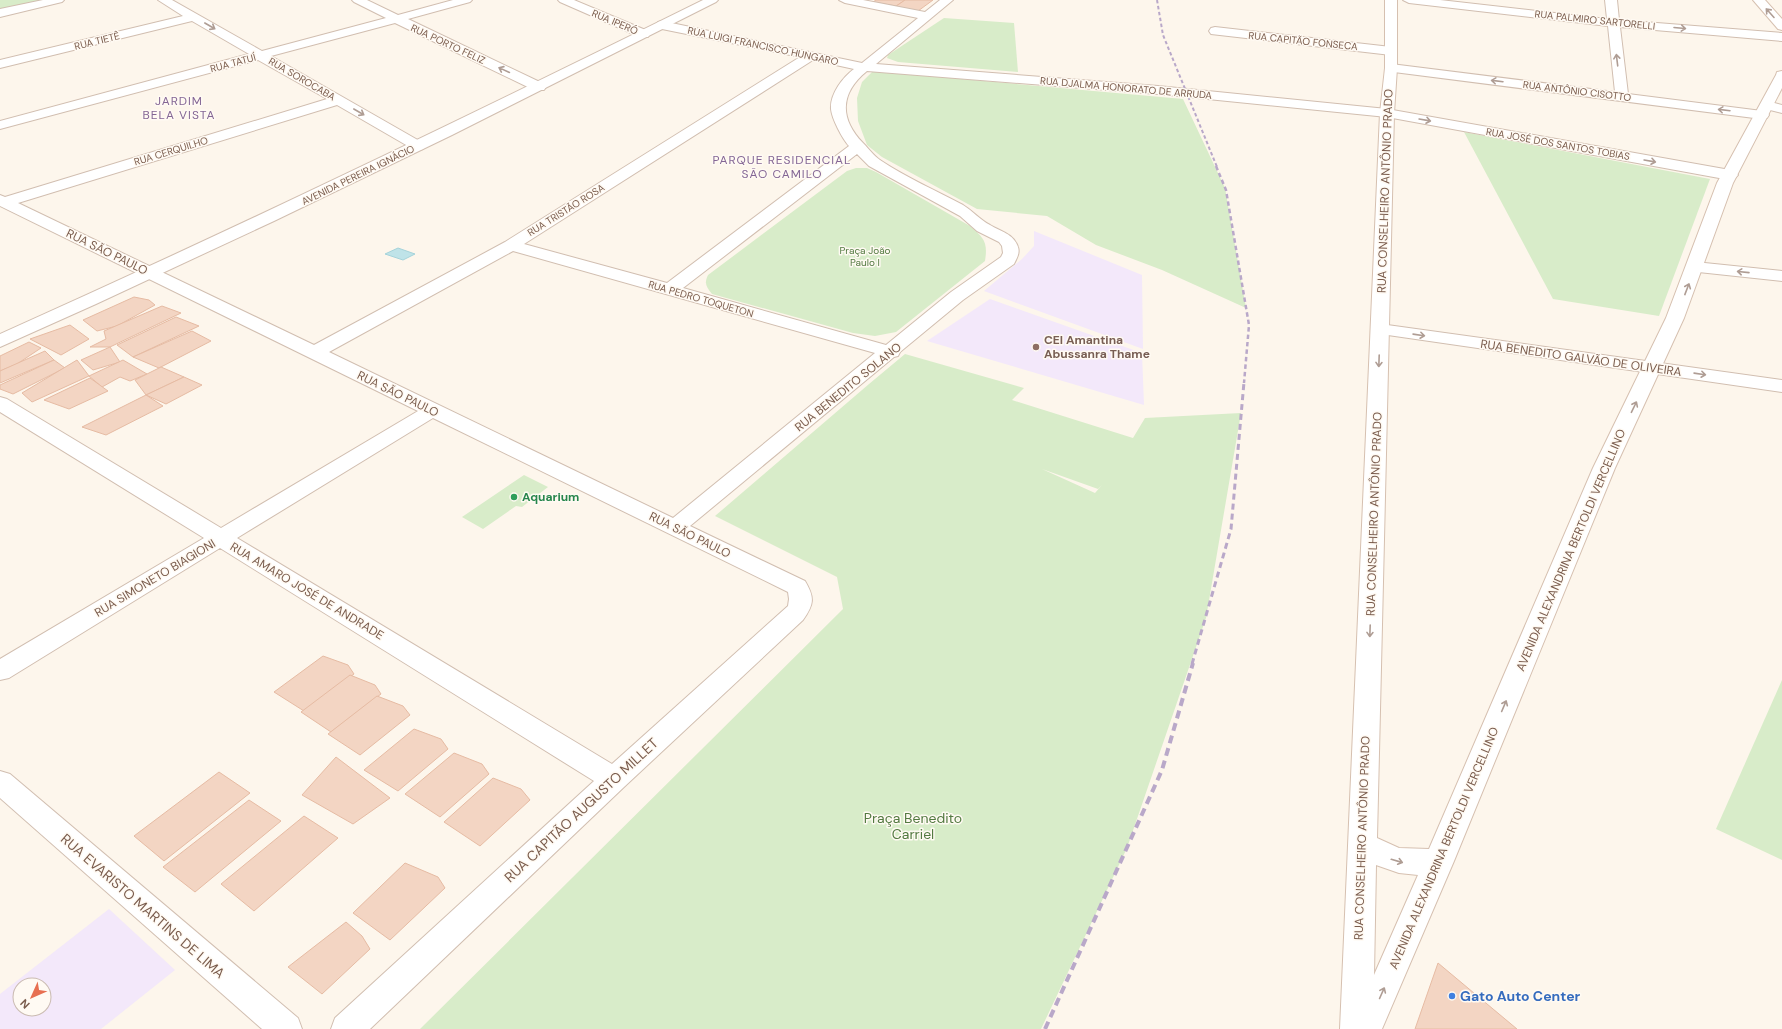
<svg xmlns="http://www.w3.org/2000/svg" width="1782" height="1029" font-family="'DM Sans',sans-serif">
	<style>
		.education { fill: #f3e8fa; fill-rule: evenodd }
		.green { fill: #d8ecc9; fill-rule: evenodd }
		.water { fill: #bfe3e8; stroke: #a5d3da }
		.building { fill: #f3d5c3; stroke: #e6bba3 }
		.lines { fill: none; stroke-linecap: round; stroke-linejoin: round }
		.minor-casing { stroke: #d1beb0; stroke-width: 2 }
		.tertiary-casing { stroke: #d1beb0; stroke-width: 2 }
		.secondary-casing { stroke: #d6c0b0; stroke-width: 2 }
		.minor { fill: #fff; fill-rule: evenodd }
		.tertiary { fill: #fff; fill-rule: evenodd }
		.secondary { fill: #fff; fill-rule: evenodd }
		.rail-far3 { stroke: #b9a8c9; stroke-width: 2; stroke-dasharray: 3.5 2.5; stroke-linecap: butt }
		.rail-far2 { stroke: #b9a8c9; stroke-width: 2.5; stroke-dasharray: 4.5 3; stroke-linecap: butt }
		.rail-far1 { stroke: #b9a8c9; stroke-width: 3; stroke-dasharray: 6 4; stroke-linecap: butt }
		.rail { stroke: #b9a8c9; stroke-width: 4; stroke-dasharray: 8 5; stroke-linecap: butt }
		.oneway { stroke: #af9d94 }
		.education-dot { fill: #8d6e63; stroke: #fffaf3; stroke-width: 1.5 }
		.leisure-dot { fill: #2e9e5b; stroke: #fffaf3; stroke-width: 1.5 }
		.shop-dot { fill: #3f7fe0; stroke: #fffaf3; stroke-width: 1.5 }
		.labels { text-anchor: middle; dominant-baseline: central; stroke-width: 3; stroke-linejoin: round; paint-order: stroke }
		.far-street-label { font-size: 10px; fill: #7a5c4d; stroke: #fffaf3 }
		.far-park-label { font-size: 10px; fill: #537a41; stroke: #fffaf3 }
		.far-quarter-label { font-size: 12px; letter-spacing: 1px; fill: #846695; stroke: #fffaf3 }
		.street-label { font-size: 12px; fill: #7a5c4d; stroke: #fffaf3 }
		.education-label { font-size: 12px; font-weight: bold; fill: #785e54; stroke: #fffaf3; text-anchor: start }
		.leisure-label { font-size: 12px; font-weight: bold; fill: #27864d; stroke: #fffaf3; text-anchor: start }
		.near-street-label { font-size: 14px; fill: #7a5c4d; stroke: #fffaf3 }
		.near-park-label { font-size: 14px; fill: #537a41; stroke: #fffaf3 }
		.near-shop-label { font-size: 14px; font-weight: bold; fill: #366cbe; stroke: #fffaf3; text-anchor: start }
	</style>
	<rect width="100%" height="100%" fill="#fdf6ec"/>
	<g class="education">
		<polygon points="1034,231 1142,275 1143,349 984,291 1022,259 1034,246"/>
		<polygon points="990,299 1142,353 1144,405 927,341"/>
		<path d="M109 909 175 970 101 1029H0V994ZM20 985H44V1009H20Z"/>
	</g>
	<g class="green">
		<polygon points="0,0 49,0 0,11"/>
		<polygon points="944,18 1014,23 1018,72 898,62 887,58 888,55"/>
		<polygon points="873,71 1183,99 1225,188 1246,308 1162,270 1096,245 1047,216 977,209 882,157 867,145 858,121 857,98 862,82"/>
		<polygon points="1464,132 1710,179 1659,316 1553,299"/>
		<path d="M856 168H867L876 172 970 226C984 238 988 242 985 261L896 332 875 336 853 333 712 294C706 287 704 283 708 275L847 171Z"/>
		<path d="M905 354 1024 388 1012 400 1133 438 1145 418 1241 413 1206 618 1127 848 1041 1029H420L843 609 837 577 715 516 869 384ZM1042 469 1098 489 1102 485 1095 493Z"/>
		<polygon points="524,475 548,487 522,507 516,506 483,529 462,517"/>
		<polygon points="1782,680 1782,860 1716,829"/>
	</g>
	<polygon class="water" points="398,248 415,254 403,260 385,254"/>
	<g class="building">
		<polygon points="876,0 905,0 896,6 873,2"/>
		<polygon points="905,0 933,0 918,11 895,7"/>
		<polygon points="134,297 149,300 155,305 117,326 97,331 83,320"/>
		<polygon points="162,306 181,313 110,347 90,347 106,339 104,331"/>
		<polygon points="176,317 199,326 133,357 117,345"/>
		<polygon points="70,325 89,339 61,355 30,339"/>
		<polygon points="192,331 211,341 159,368 133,357"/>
		<polygon points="29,342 41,348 17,364 0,371 0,356"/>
		<polygon points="110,347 120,362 93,370 81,360"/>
		<polygon points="45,351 54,360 0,383 0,371"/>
		<polygon points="54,360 65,368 13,394 0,389 0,385"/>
		<polygon points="77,360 89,376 32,402 22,393"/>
		<polygon points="123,360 147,374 130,381 120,377 102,387 89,376"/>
		<polygon points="161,367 184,377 146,395 135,380"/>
		<polygon points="184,377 202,385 166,404 146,395"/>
		<polygon points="90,378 108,391 69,409 44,400"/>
		<polygon points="146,395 163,406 106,435 82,427"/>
		<polygon points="323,656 348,665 354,674 304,711 274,692"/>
		<polygon points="350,675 375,685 381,694 331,732 301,712"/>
		<polygon points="377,696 403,706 410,715 360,755 328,734"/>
		<polygon points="414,729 441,739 448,749 398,791 364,770"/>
		<polygon points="454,753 482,764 489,774 440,817 405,794"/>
		<polygon points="336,757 390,798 353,824 302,795"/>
		<polygon points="219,772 250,793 164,861 134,836"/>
		<polygon points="493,778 521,789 530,800 480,846 444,822"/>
		<polygon points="249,800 281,821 195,892 163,867"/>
		<polygon points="304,816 338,838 254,911 221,884"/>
		<polygon points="405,863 438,877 445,888 390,940 353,913"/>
		<polygon points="346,922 362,936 370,949 322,994 288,967"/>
		<polygon points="1438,963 1517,1029 1415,1029"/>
	</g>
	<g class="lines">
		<defs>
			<g id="minor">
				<path d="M158 0H172L262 51 386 18 354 2 352 0H367L398 15 453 0H472L470 2 408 19 544 84 546 87 544 90H534L395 23 271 56 423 143 425 146 423 149 418 150 413 149 337 105 18 203 314 345 505 242 800 57 662 29 658 28 656 25 658 22 662 21 862 63 918 18 845 3 839 0H863L925 12 940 0H953L876 64 1158 86 1387 109 1730 170 1735 172 1738 175 1735 178 1730 180 1387 117 1158 94 867 71C840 93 839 118 863 143 869 149 874 156 880 160 905 177 937 191 963 205 973 211 980 220 990 225 1000 231 1014 234 1018 247 1020 253 1017 258 1014 264L963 300 900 352 898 356 894 357 690 526 805 581C815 598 814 604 803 620L624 787 370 1029H331L335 1018 594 781 220 548 9 678 0 680V659L204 538 0 412V397L7 399 221 528 418 411 0 206V195L5 197 327 99 258 60 0 129V121L249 54 192 21 0 68V60L183 16ZM813 60 854 69C843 77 830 94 831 109 832 119 842 138 849 146L667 283 524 244ZM857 154 869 166 960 216 977 231 999 242 1002 246 1003 253 1001 257 951 292 886 345 683 288ZM513 251 875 353 673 518 329 352ZM433 418 788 592 789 599 788 606 612 764 237 538Z"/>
				<polygon points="558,0 574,0 648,31 650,34 648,37 640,37 560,2"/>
				<polygon points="1403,0 1440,0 1607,19 1605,0 1617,0 1619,20 1782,33 1782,41 1620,27 1628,94 1762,111 1767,112 1769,115 1767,118 1762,119 1386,71 1385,68 1386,65 1391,64 1615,92 1608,26 1409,3"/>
				<polygon points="1215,27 1391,47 1395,48 1397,51 1395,54 1391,55 1211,34 1209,31 1211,28"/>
				<polygon points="1767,101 1782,105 1782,113 1762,108 1760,105 1762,102"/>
				<polygon points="1695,262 1782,271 1782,281 1689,271 1687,267 1689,263"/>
				<polygon points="1380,324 1782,380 1782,392 1374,333 1371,329 1374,325"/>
				<polygon points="0,771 10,774 298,1018 302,1029 262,1029 0,798"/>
			</g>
			<g id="tertiary">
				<polygon points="43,0 64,0 62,2 0,17 0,9"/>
				<path d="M703 0H718L716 2 452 135 274 221 96 304 0 347V334C237 228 471 115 703 0Z"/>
			</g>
			<g id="secondary">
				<path d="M1385 0H1397V68L1394 113 1377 838 1399 848 1429 849 1593 468 1666 318 1717 183 1776 75 1777 72 1782 71V88L1733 183 1684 318 1615 468 1454 861 1382 1029H1340L1380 113 1385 68ZM1376 865 1399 873 1418 875 1374 975Z"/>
				<polygon points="1753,0 1765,0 1782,19 1782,30 1778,29"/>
			</g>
		</defs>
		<use href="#minor" class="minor-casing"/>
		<use href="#tertiary" class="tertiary-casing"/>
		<use href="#secondary" class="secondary-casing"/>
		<use href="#minor" class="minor"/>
		<use href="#tertiary" class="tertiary"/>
		<use href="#secondary" class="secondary"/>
		<polyline class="rail-far3" points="1157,0 1163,35 1217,167"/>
		<polyline class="rail-far2" points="1216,166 1226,190 1249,325 1244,383"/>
		<polyline class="rail-far1" points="1192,664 1231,529 1244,382"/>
		<polyline class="rail" points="1045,1029 1162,770 1193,663"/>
	</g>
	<defs><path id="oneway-shaft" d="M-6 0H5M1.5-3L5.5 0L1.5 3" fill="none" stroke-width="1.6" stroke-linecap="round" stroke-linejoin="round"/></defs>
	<g class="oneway">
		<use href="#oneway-shaft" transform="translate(1770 13) rotate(-132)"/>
		<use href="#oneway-shaft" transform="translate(210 26) rotate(30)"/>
		<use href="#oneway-shaft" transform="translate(1680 28) rotate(5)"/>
		<use href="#oneway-shaft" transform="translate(1617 60) rotate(-97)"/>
		<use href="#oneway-shaft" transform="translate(504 70) rotate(-155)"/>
		<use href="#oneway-shaft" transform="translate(1497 81) rotate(-173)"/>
		<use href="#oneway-shaft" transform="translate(1724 110) rotate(-173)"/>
		<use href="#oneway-shaft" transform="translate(359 112) rotate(30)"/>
		<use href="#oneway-shaft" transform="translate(1425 120) rotate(10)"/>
		<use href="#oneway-shaft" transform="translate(1650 161) rotate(10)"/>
		<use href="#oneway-shaft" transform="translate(1743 272) rotate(-174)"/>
		<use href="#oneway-shaft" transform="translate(1687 289) rotate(-69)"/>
		<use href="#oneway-shaft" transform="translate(1419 335) rotate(8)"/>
		<use href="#oneway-shaft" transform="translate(1379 361) rotate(92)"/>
		<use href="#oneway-shaft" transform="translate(1700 374) rotate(8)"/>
		<use href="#oneway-shaft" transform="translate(1634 407) rotate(-64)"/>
		<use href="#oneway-shaft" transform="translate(1370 631) rotate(92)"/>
		<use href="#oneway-shaft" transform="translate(1504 706) rotate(-67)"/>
		<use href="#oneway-shaft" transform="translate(1397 861) rotate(16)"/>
		<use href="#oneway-shaft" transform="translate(1382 993) rotate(-66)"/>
	</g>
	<circle class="education-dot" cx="1036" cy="347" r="4"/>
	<circle class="leisure-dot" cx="514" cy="497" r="4"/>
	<circle class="shop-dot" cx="1452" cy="996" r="4"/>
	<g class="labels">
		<g class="far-street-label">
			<text transform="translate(1595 20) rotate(6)">RUA PALMIRO SARTORELLI</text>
			<text transform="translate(615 22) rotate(23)">RUA IPERÓ</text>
			<text transform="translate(97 41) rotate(-14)">RUA TIETÊ</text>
			<text transform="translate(1303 41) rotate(6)">RUA CAPITÃO FONSECA</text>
			<text transform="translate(448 44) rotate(25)">RUA PORTO FELIZ</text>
			<text transform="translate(763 46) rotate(12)">RUA LUIGI FRANCISCO HUNGARO</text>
			<text transform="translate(233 63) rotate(-15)">RUA TATUÍ</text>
			<text transform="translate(302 79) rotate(30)">RUA SOROCABA</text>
			<text transform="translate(1126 88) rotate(5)">RUA DJALMA HONORATO DE ARRUDA</text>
			<text transform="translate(1577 91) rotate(7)">RUA ANTÔNIO CISOTTO</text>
			<text transform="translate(1558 144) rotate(10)">RUA JOSÉ DOS SANTOS TOBIAS</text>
			<text transform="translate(171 151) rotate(-17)">RUA CERQUILHO</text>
			<text transform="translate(358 175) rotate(-26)">AVENIDA PEREIRA IGNÁCIO</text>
			<text transform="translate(566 210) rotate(-32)">RUA TRISTÃO ROSA</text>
			<text transform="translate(701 299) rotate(16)">RUA PEDRO TOQUETON</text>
		</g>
		<g class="far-park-label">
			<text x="865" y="250">Praça João<tspan x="865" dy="12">Paulo I</tspan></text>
		</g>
		<g class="far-quarter-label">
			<text x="179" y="101">JARDIM<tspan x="179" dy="14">BELA VISTA</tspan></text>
			<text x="782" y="160">PARQUE RESIDENCIAL<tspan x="782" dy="14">SÃO CAMILO</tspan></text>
		</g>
		<g class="street-label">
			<text transform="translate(1385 191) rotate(-88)">RUA CONSELHEIRO ANTÔNIO PRADO</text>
			<text transform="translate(107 252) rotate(26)">RUA SÃO PAULO</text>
			<text transform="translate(1581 358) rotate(8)">RUA BENEDITO GALVÃO DE OLIVEIRA</text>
			<text transform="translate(848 387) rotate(-39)">RUA BENEDITO SOLANO</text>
			<text transform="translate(398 394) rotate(26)">RUA SÃO PAULO</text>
			<text transform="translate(1374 514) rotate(-88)">RUA CONSELHEIRO ANTÔNIO PRADO</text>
			<text transform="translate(690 535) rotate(26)">RUA SÃO PAULO</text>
			<text transform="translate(1571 550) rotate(-67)">AVENIDA ALEXANDRINA BERTOLDI VERCELLINO</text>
			<text transform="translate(155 578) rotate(-31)">RUA SIMONETO BIAGIONI</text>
			<text transform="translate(307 591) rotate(31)">RUA AMARO JOSÉ DE ANDRADE</text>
			<text transform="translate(1362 838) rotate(-88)">RUA CONSELHEIRO ANTÔNIO PRADO</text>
			<text transform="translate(1444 848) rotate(-67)">AVENIDA ALEXANDRINA BERTOLDI VERCELLINO</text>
		</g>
		<g class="education-label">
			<text x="1044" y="340">CEI Amantina<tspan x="1044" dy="14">Abussanra Thame</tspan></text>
		</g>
		<g class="leisure-label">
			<text x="522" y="497">Aquarium</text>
		</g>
		<g class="near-street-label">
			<text transform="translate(581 810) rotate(-43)">RUA CAPITÃO AUGUSTO MILLET</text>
			<text transform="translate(143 906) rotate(41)">RUA EVARISTO MARTINS DE LIMA</text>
		</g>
		<g class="near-park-label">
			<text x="913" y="818">Praça Benedito<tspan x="913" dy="16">Carriel</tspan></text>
		</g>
		<g class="near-shop-label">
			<text x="1460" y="996">Gato Auto Center</text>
		</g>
	</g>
	<g transform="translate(32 997) rotate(225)"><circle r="19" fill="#fffaf3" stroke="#cabbb1"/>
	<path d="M0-3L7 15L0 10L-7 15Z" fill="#e76f51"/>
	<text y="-6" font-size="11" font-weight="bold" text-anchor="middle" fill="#7a5c4d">N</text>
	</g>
</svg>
